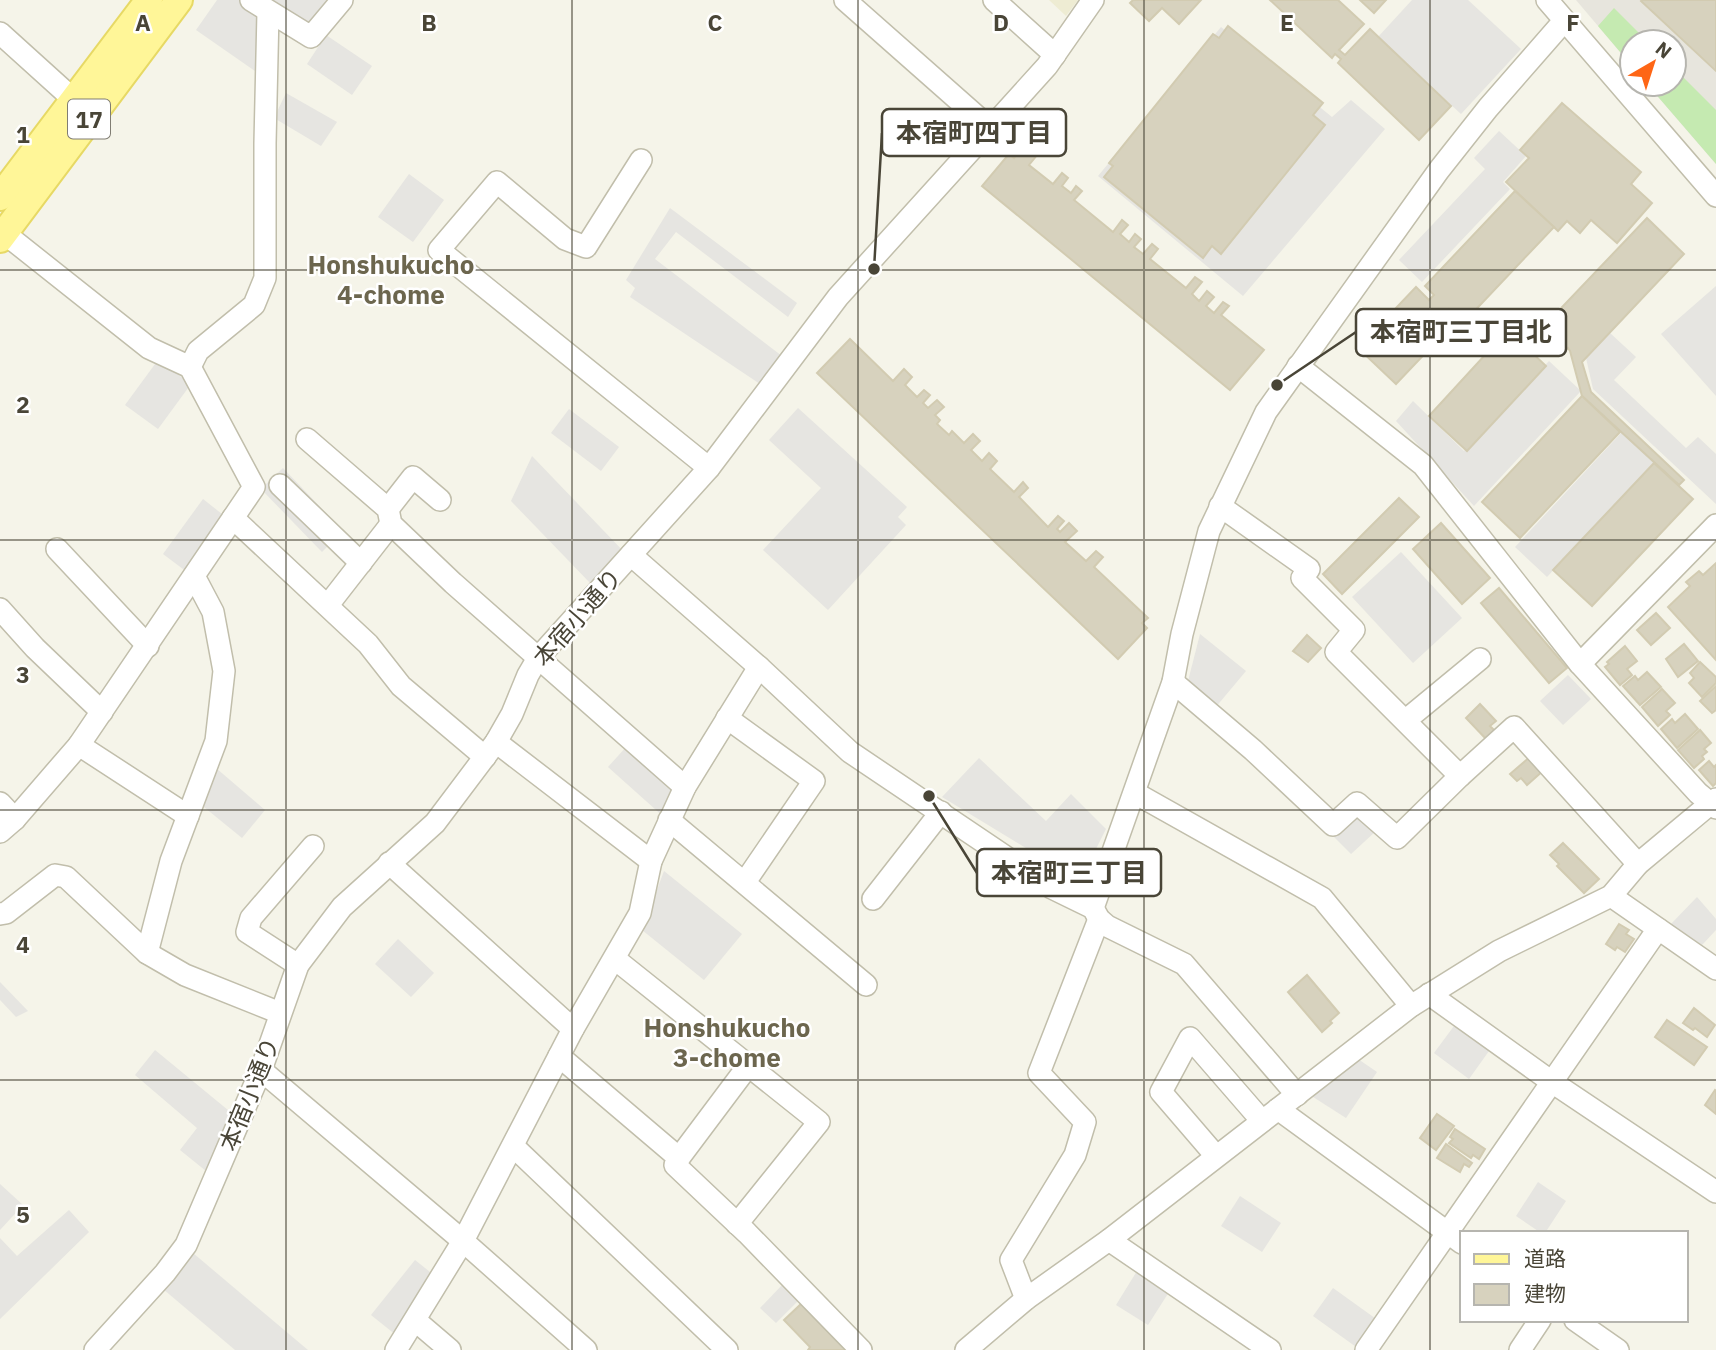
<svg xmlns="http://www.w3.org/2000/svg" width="1716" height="1350" font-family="'IBM Plex Sans','Noto Sans JP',sans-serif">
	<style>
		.industrial { fill: #e7e5dd }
		.education { fill: #eeecd3 }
		.green { fill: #c5eab1 }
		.parking { fill: #e6e5e1 }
		.building { fill: #d7d2be; stroke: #d2cbb1; stroke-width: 2 }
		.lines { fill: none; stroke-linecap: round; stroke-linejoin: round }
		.minor-casing { stroke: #c1beab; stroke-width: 24 }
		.major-casing { stroke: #e7d965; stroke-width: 30 }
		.minor { stroke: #fff; stroke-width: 21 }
		.major { stroke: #fff698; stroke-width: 26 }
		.grid { fill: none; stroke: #494537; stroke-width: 2; stroke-opacity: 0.55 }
		.labels { text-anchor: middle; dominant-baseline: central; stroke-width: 5; stroke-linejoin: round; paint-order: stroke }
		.shield { fill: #fff; stroke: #807d73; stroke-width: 2 }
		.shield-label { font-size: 23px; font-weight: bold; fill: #494537 }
		.street-label { font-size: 24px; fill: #494537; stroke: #fff }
		.neighbourhood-label { font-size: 26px; font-weight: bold; fill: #6c664e; stroke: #fff }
		.grid-label { font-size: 23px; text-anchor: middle; font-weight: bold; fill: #494537; stroke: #fff; stroke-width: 5; stroke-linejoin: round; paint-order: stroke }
		.leader { fill: none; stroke: #494537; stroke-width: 2.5 }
		.callout-dot { fill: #494537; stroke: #fff; stroke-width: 2.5 }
		.callout { fill: #fff; stroke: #494537; stroke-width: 2.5 }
		.callout-label { font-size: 26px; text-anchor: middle; font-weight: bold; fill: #494537 }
	</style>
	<rect width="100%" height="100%" fill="#f5f4e9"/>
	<polygon class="industrial" points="1576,0 1716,0 1716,164 1647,84 1674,84 1674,42 1632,42 1632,66"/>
	<polygon class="education" points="1049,0 1078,0 1066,16"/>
	<g class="green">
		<polygon points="1614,8 1648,42 1632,42 1632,66 1598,26"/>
		<polygon points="1674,68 1716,110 1716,164 1647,84 1674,84"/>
	</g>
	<g class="parking">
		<polygon points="217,0 239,0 264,17 262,76 196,30"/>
		<polygon points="262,0 341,0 315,33"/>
		<polygon points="1412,0 1468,0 1521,49 1461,114 1378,37"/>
		<polygon points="1221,27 1332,117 1351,100 1385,129 1243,296 1098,176"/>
		<polygon points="326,35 372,66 352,95 307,64"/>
		<polygon points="286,93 337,122 321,146 274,118"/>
		<polygon points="1499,131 1526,156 1503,182 1510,189 1422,282 1399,260 1485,169 1474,158"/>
		<polygon points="409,174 444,200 413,242 378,217"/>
		<polygon points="670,208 797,303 788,317 676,232 655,259 782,356 760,384 630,297 635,288 626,280"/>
		<polygon points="1716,286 1716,396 1661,334"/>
		<polygon points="1610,333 1636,357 1614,380 1686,448 1698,437 1716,454 1716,504 1593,389 1586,358"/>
		<polygon points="158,360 191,384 158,429 125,405"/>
		<polygon points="1549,361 1581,391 1474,506 1396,421 1413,401 1464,451"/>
		<polygon points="798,408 907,507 898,517 906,525 828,610 763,550 821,488 769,440"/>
		<polygon points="569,409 619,447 601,471 551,433"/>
		<polygon points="1622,432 1654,462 1547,577 1515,547"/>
		<polygon points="532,456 625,553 592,585 511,501"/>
		<polygon points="283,468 343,531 322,552 261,489"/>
		<polygon points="203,499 227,518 187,572 163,554"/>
		<polygon points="1401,552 1462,618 1413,663 1352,597"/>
		<polygon points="1200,634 1246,671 1215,708 1187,685"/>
		<polygon points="1568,675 1591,699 1563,725 1540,701"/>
		<polygon points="627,746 676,789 665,818 608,767"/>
		<polygon points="979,758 1046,821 1071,794 1106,829 1080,881 942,797"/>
		<polygon points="216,768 265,810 242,838 199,803"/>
		<polygon points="1357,811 1376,831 1351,854 1332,835"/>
		<polygon points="664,871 742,934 704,980 642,930"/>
		<polygon points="1697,897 1716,919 1716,930 1702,945 1671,924"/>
		<polygon points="398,939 434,973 411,997 375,964"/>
		<polygon points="0,982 28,1011 16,1017 0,1000"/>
		<polygon points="1454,1026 1489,1051 1469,1079 1434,1053"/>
		<polygon points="155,1050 234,1115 206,1171 180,1150 197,1128 135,1075"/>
		<polygon points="1358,1059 1377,1072 1346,1118 1310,1095"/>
		<polygon points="1538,1182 1566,1201 1545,1233 1541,1233 1516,1216"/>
		<polygon points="0,1184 23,1205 0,1230"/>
		<polygon points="1240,1196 1281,1223 1262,1252 1221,1226"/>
		<polygon points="69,1210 89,1232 0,1319 0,1238 17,1256"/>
		<polygon points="193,1253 308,1350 235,1350 163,1289"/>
		<polygon points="415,1260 440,1280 396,1335 371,1315"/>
		<polygon points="1137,1271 1169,1292 1148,1325 1116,1305"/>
		<polygon points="783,1284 799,1300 776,1323 760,1308"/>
		<polygon points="1333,1288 1379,1321 1359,1349 1313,1316"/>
	</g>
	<g class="building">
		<polygon points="1133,0 1201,0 1179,24 1162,8 1149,21 1130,3"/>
		<polygon points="1270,0 1338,0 1364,24 1339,50 1345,55 1370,29 1451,106 1419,140 1338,63 1341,59 1335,54 1332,58"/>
		<polygon points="1360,0 1386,0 1374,13"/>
		<polygon points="1716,0 1716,71 1641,1 1642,0"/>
		<polygon points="1228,26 1323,103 1313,115 1325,125 1221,254 1212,246 1203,258 1104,177 1113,166 1109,163 1213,34 1219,38"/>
		<polygon points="1562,103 1641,172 1631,184 1652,203 1617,243 1591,220 1580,233 1567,221 1558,231 1506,182 1529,158 1520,150"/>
		<polygon points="1025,144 1037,155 1029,165 1053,184 1062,173 1068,178 1062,186 1071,193 1076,186 1082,191 1074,200 1113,232 1122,220 1128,225 1120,234 1129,242 1135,234 1141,239 1134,247 1143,254 1152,244 1158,249 1150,259 1186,288 1195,277 1202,282 1192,294 1199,301 1207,291 1214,297 1206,306 1214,313 1223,302 1229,306 1221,315 1264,350 1230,390 982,186 1009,154 1014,158"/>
		<polygon points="1515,191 1554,227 1464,322 1449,309 1444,315 1453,324 1396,384 1358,348 1416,287 1429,300 1434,295 1425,286"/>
		<polygon points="1647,218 1684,254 1582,362 1591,392 1684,480 1679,485 1582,396 1570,351 1568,348 1562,355 1544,338 1551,331 1545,325"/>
		<polygon points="1508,330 1546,366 1467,451 1429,416"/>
		<polygon points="850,339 893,381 904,369 912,377 905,385 917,397 924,390 930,395 923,403 928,408 937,400 944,407 935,415 940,420 937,424 949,435 952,431 964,443 973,434 980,441 971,450 982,461 989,453 997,461 990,469 1014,492 1023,482 1028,488 1019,497 1048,527 1058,516 1064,521 1057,529 1060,532 1069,523 1077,531 1065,542 1086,561 1096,551 1103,557 1094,567 1148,618 1142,623 1147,628 1118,659 817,373"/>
		<polygon points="1582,396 1620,432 1520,538 1482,502"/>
		<polygon points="1654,463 1693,499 1592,606 1553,570"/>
		<polygon points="1399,498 1419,517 1342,594 1323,574"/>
		<polygon points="1441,523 1490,578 1462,604 1413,549"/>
		<polygon points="1716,563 1716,660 1668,607 1690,586 1686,582 1699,571 1703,575"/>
		<polygon points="1499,588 1567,668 1549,683 1481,603"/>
		<polygon points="1656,613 1670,628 1651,645 1637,630"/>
		<polygon points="1307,635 1321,648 1308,662 1293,651"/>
		<polygon points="1684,644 1698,661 1678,677 1666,659"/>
		<polygon points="1625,646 1637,661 1627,669 1632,675 1620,685 1605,667 1609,664 1607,662"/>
		<polygon points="1700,662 1716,677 1716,683 1702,697 1689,683 1694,678 1690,673"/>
		<polygon points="1647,672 1661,687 1640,705 1623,686 1635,676 1638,680"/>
		<polygon points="1716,686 1716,710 1712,713 1700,701"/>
		<polygon points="1662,689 1675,703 1666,711 1670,715 1658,726 1642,707"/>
		<polygon points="1480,704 1496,721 1490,726 1497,733 1488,741 1466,718"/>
		<polygon points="1685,714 1698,729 1677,748 1661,729 1672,719 1675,723"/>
		<polygon points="1700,730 1711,743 1704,749 1707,752 1702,756 1704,759 1694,768 1678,750"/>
		<polygon points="1531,756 1544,770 1527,785 1521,778 1517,781 1510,774"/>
		<polygon points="1709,761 1714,767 1716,765 1716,783 1713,786 1699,770"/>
		<polygon points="1563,843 1599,879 1584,893 1557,866 1559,864 1550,855"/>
		<polygon points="1619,924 1629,930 1626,934 1634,939 1625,952 1617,947 1615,950 1606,944"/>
		<polygon points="1307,975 1339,1013 1330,1021 1332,1023 1322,1032 1288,992"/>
		<polygon points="1694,1008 1715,1025 1707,1037 1695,1028 1693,1030 1683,1023"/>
		<polygon points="1667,1020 1707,1047 1694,1065 1655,1037"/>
		<polygon points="1715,1090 1716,1091 1716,1114 1705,1105"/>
		<polygon points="1437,1114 1454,1126 1436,1150 1420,1138"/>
		<polygon points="1455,1129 1485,1149 1479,1159 1473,1155 1471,1158 1449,1143 1453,1139 1450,1137"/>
		<polygon points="1446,1144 1472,1163 1469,1167 1464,1164 1460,1172 1437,1158"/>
		<polygon points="801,1304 846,1350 808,1350 810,1347 784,1320"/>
	</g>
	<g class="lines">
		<defs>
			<g id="minor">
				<polyline points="251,0 311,37 342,0"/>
				<polyline points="845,0 990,128"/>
				<polyline points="994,0 1055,55"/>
				<polyline points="1547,0 1716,196"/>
				<polyline points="0,33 73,99"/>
				<polyline points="641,160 586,247 565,239 497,182 439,250 709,468"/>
				<polyline points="1298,366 1423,465 1580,664 1698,793 1716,808"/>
				<polyline points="190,367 198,351 254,305 265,278 265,143 268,12"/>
				<polyline points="307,439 388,509 391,524 453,583 685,787"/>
				<polyline points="280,485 361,563"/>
				<polyline points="1220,506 1309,569 1302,578 1354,630 1336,652 1460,776 1514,727 1638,864"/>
				<polyline points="388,509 413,477 440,500"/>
				<polyline points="233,518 368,644 401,686 485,757"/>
				<polyline points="57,549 148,646"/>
				<polyline points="631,555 759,667 850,752 1052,888 1093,908 1099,919 1107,926 1184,964 1297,1095"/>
				<polyline points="328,605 391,524"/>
				<polyline points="0,609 35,648 102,712"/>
				<polyline points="1580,664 1716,525"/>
				<polyline points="1173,682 1253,750 1333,825 1357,803 1397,838 1460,776"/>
				<polyline points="727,718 814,781 745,882"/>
				<polyline points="1406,720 1480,659"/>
				<polyline points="496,742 651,861"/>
				<polyline points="79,745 188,816"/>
				<polyline points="1135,793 1322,898 1411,1006"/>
				<polyline points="0,803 15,819"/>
				<polyline points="669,820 866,985"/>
				<polyline points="0,832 15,819 79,745 254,487 190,367 149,348 4,233"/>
				<polyline points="389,863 573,1029"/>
				<polyline points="1611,896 1716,969"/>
				<polyline points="873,899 941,812"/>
				<polyline points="1093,908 1173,682 1182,634 1209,531 1266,412 1439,170 1488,108 1564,21"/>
				<polyline points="0,914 6,913 55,875 66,877 147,953 185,975 280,1013"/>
				<polyline points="147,953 171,861 216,741 224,671 213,612 194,576"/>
				<polyline points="615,959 819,1122 737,1224"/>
				<polyline points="298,965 247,932 251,918 313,846"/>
				<polyline points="1429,994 1552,1082 1716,1192"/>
				<polyline points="559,1056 679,1158 675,1165 747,1233 861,1350"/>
				<polyline points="261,1070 463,1241 586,1350"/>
				<polyline points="1278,1109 1462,1243"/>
				<polyline points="513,1146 727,1350"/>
				<polyline points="1216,1156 1161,1092 1190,1038 1262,1121"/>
				<polyline points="679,1158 748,1066"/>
				<polyline points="1109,1240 1270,1350"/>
				<polyline points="1026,1299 1011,1260 1075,1155 1085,1122 1039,1073 1099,919"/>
				<polyline points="1575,1320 1618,1350"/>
				<polyline points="416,1321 450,1350"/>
				<polyline points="95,1350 165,1273 186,1245 261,1070 298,965 342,907 435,823 496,742 512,714 528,675 538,658 709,468 838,297 1047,66 1093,0"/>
				<polyline points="396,1350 463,1241 573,1029 640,913 651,861 685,787 759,667"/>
				<polyline points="966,1350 1026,1299 1109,1240 1411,1006 1499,951 1611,896 1638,864 1716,799"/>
				<polyline points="1366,1350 1658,929"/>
				<polyline points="1520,1350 1540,1320"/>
			</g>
			<g id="major">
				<polyline points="0,197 149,0"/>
				<polyline points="0,239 179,0"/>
			</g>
		</defs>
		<use href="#minor" class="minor-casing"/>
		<use href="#major" class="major-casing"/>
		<use href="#minor" class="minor"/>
		<use href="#major" class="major"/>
	</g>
	<path class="grid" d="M286 0V1350M572 0V1350M858 0V1350M1144 0V1350M1430 0V1350M0 270H1716M0 540H1716M0 810H1716M0 1080H1716"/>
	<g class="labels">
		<rect class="shield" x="68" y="99.5" width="42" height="39" rx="5"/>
		<g class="shield-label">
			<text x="89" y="119">17</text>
		</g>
		<g class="street-label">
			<text transform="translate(577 617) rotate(-49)">本宿小通り</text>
			<text transform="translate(249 1094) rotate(-68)">本宿小通り</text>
		</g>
		<g class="neighbourhood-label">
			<text x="391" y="264">Honshukucho<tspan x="391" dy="30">4-chome</tspan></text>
			<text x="727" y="1027">Honshukucho<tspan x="727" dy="30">3-chome</tspan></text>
		</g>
	</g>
	<g class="grid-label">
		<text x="143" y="31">A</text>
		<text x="429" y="31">B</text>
		<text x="715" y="31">C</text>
		<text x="1001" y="31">D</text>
		<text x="1287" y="31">E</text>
		<text x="1573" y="31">F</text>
		<text x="23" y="143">1</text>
		<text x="23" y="413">2</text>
		<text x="23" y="683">3</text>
		<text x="23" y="953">4</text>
		<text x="23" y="1223">5</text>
	</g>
	<path class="leader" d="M874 269L882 133M1277 385L1356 332M929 796L977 873"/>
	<g class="callout-dot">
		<circle cx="874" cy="269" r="7"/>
		<circle cx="1277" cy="385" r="7"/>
		<circle cx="929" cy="796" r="7"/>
	</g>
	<g class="callout">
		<rect x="882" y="109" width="184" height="47" rx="7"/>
		<rect x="1356" y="309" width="210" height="47" rx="7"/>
		<rect x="977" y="849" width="184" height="47" rx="7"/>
	</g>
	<g class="callout-label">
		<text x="974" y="142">本宿町四丁目</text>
		<text x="1461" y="341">本宿町三丁目北</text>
		<text x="1069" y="882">本宿町三丁目</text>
	</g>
	<rect x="1460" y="1231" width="228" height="91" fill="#ffffff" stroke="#b6b5af" stroke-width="2"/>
	<rect x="1474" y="1254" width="35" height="10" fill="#fff698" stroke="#b6b5af" stroke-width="2"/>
	<text x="1524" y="1266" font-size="21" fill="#494537">道路</text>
	<rect x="1474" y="1284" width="35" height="21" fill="#d7d2be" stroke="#b6b5af" stroke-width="2"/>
	<text x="1524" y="1301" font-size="21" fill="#494537">建物</text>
	<g transform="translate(1653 63) rotate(39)"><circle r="33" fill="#ffffff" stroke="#b6b5af" stroke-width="2"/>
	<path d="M0-5L12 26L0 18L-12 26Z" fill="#fe6616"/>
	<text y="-10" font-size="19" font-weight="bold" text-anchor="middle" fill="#494537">N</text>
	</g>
</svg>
